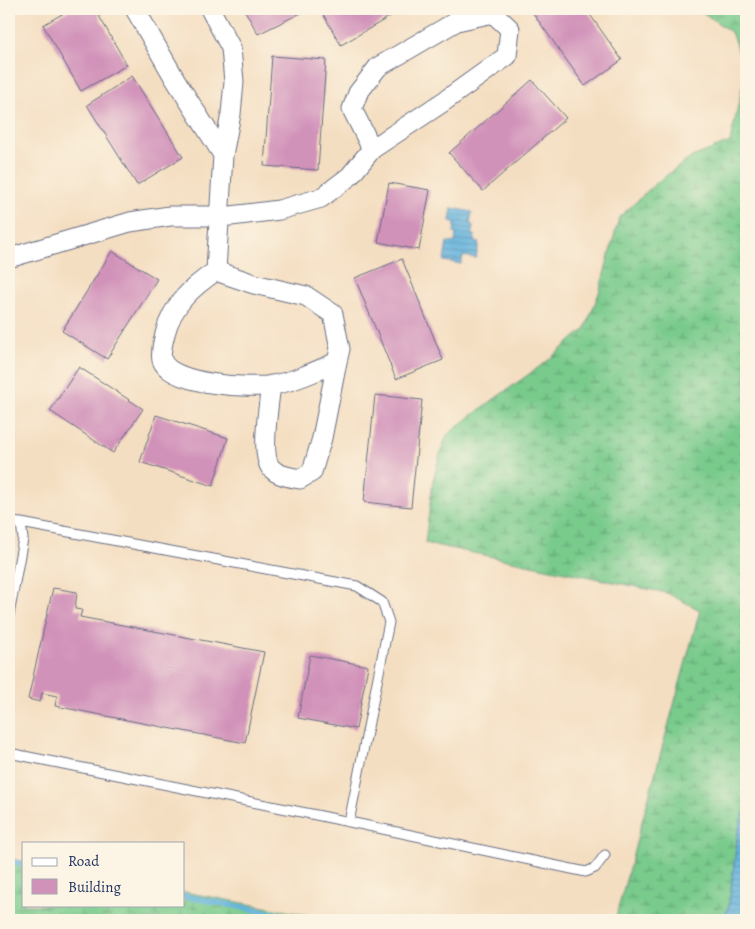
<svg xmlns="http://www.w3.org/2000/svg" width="755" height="929" font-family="Alegreya,serif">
<defs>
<pattern id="wetland-marsh" width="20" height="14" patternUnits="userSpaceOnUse" patternTransform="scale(1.25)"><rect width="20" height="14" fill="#79cb8c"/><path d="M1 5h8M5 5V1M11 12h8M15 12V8" fill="none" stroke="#62a576"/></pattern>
<pattern id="water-rules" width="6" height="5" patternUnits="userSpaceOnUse" patternTransform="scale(1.25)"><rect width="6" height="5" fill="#63b3dd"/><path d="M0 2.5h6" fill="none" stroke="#5192b6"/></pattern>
</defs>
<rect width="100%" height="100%" fill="#fcf5e5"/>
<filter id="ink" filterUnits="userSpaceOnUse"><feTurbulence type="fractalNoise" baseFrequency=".02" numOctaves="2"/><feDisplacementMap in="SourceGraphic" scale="10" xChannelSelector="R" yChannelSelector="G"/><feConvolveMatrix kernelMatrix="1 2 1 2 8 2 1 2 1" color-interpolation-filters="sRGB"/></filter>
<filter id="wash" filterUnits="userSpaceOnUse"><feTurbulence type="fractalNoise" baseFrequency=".0096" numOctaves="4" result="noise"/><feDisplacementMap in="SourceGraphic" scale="20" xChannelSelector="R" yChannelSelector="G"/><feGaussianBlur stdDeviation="1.12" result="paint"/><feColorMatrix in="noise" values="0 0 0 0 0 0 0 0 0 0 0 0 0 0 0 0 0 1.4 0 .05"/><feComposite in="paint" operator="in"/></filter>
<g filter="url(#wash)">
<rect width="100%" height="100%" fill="#f4dec1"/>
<path fill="url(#wetland-marsh)" stroke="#4a7d75" d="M698,9H746V806L738,831L729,905L724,920H615L700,610L667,593L425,543L433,480L441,451L447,435L479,410L546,362L585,329L599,293L619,218L656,183L692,157L730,142L746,70L731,32Z
M9,859L24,861V905H184V892L334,920H9Z"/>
<path fill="url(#water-rules)" stroke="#3f719e" d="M452,208L472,212L470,224L473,225L472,234L475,235L474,242L479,243L476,258L463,256L461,264L444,261L447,242L455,243L456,234L454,233L455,222L450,221Z
M746,806V920H724L729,905L738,831Z"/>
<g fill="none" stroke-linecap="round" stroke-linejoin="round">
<path stroke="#63b3dd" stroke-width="5.5" d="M9,861L24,864
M184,896L308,920"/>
</g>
<g id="blocks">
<path fill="#d192ba" d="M71,9H95L127,65L81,91L43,25Z
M244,9H301L303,12L258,34Z
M320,9H403L341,45Z
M530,9H586L622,60L585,86Z
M272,56L326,60L318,170L264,166Z
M132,76L183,157L137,185L87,105Z
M532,80L566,118L483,191L449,153Z
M389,183L430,190L419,250L378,242Z
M112,251L157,279L107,359L62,331Z
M402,259L443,360L396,379L355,278Z
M79,367L143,409L113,453L50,411Z
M375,395L422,400L411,507L364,502Z
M156,415L228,438L213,486L140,462Z
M53,588L77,592L75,609L82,610L80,617L264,652L245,743L55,706L57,696L42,693L40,702L28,699Z
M310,655L368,666L356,729L298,718Z"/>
</g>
</g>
<g filter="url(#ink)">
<use href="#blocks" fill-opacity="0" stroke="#676c81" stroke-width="1"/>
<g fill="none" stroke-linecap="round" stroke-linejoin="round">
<defs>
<path id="lane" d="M9,522L21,523L23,539L9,615
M21,523L357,586L382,602L389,622L349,822
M9,753L321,816L586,872L595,868L605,855"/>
<path id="street" d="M135,9L175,79L223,155
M210,9L231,48L234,82L231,114L223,155L216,271L254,284L306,296L333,314L340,349L337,362L322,438L312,472L300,479C290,477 278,476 271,468C260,455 269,403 271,385
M9,258L130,222L170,216H231L279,210L321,198L350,176L372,149L443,102L507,56L510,29L493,13L457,21L378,67L358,93L352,109L372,149
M216,271C192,287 172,305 165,334C163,342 160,352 162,360C170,385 251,389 273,385C295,381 316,371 337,362"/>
</defs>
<use href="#lane" stroke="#676c81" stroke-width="11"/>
<use href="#street" stroke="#676c81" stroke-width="21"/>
<use href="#lane" stroke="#fff" stroke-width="9"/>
<use href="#street" stroke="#fff" stroke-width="19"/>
</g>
</g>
<rect width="755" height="929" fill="none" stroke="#fcf5e5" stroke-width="30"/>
<rect x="22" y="842" width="162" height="65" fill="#fcf5e5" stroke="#a2a6af"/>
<rect x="32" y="858" width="25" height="8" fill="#ffffff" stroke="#a2a6af"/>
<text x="68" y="866" font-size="15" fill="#1b2f5e">Road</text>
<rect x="32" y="879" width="25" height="15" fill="#d192ba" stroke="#a2a6af"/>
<text x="68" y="892" font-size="15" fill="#1b2f5e">Building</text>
</svg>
